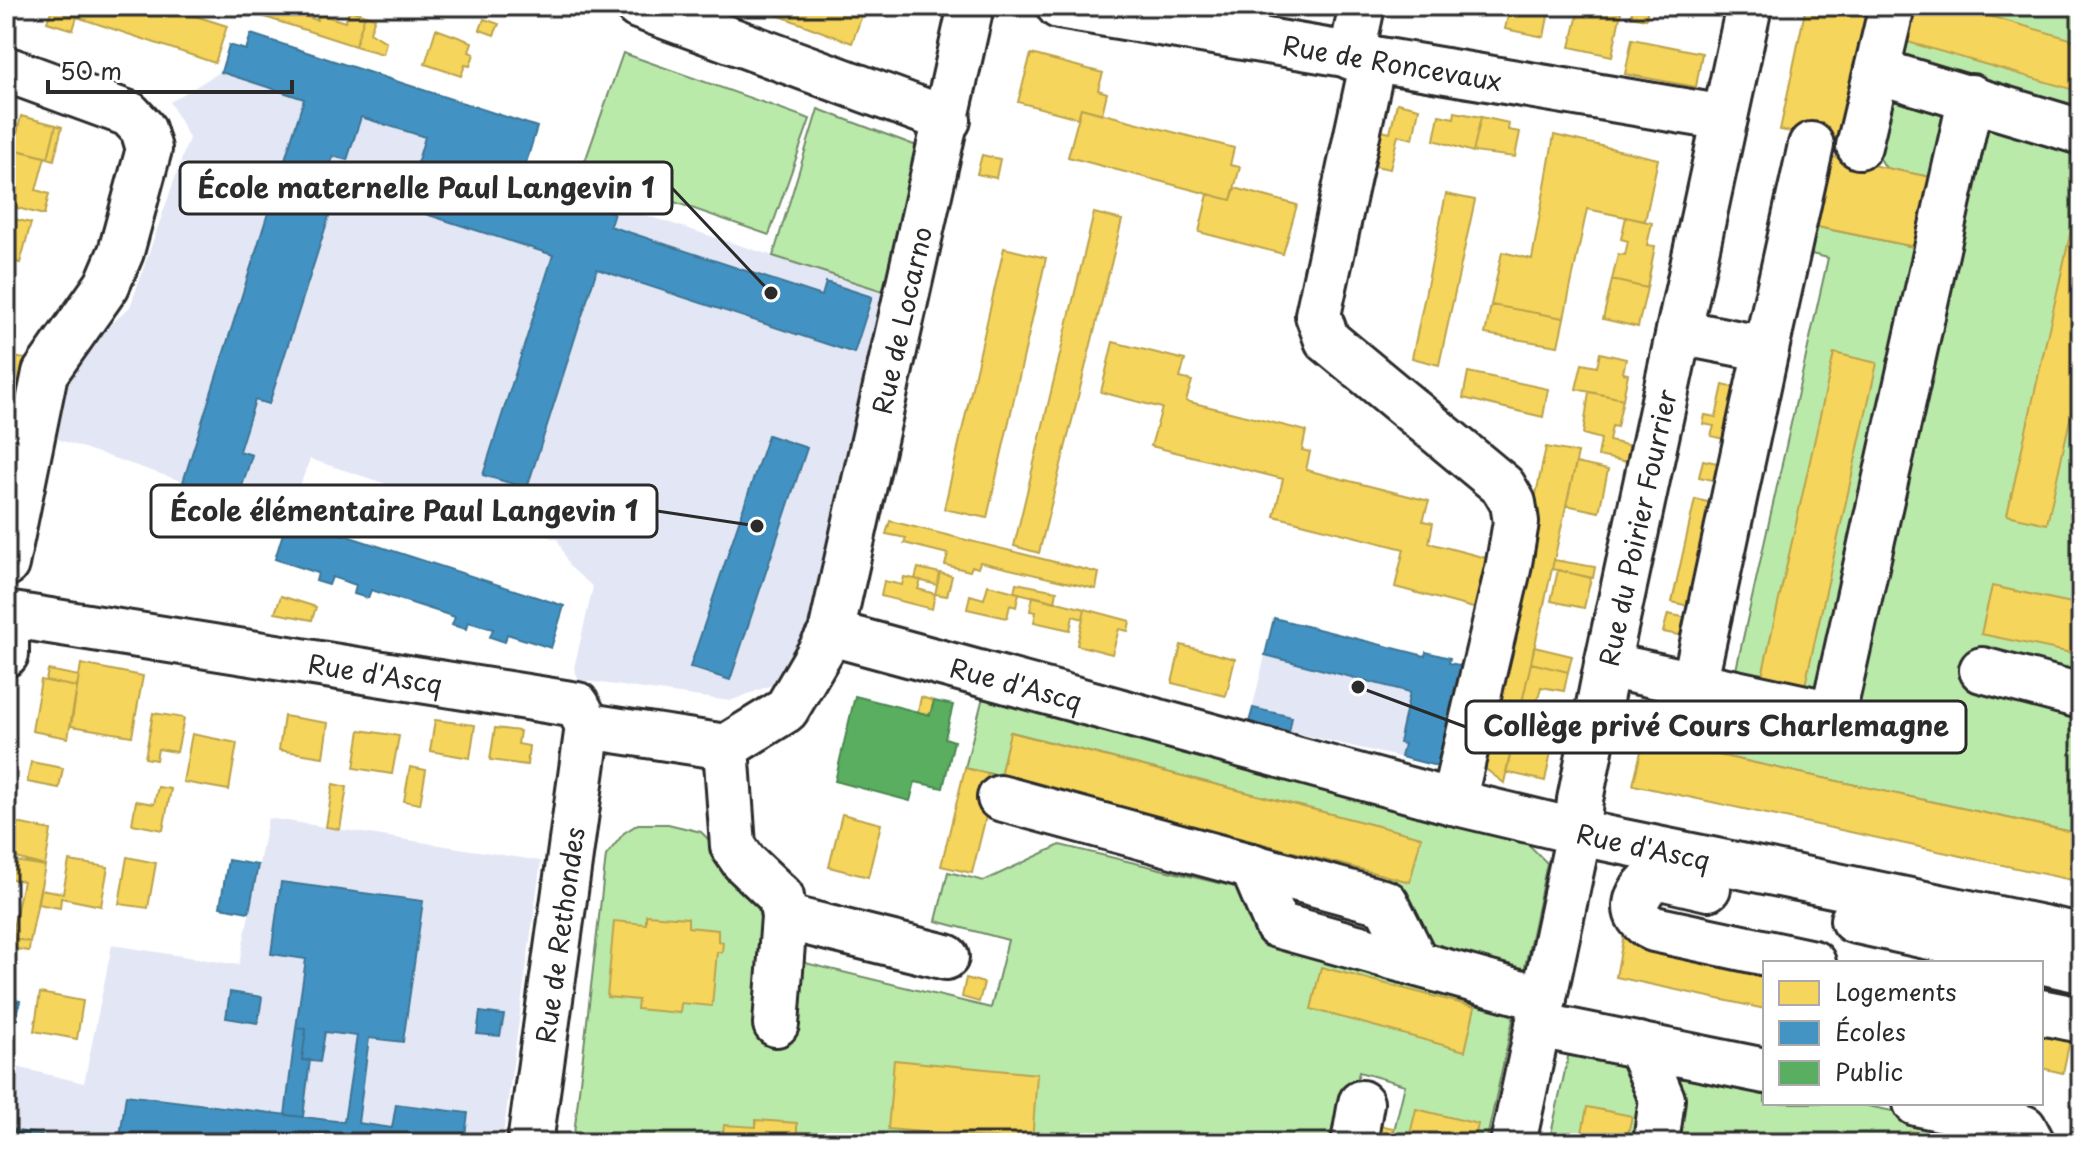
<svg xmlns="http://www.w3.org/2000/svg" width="2087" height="1149" font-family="'Playpen Sans',sans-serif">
<rect width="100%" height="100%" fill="#fff"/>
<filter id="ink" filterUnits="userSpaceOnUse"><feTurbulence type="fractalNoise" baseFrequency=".0125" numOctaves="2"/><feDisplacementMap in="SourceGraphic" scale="16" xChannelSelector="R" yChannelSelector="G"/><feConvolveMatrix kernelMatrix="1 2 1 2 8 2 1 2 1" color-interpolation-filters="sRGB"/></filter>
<g filter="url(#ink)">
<path fill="#e3e7f5" d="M251,34L537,127L517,196L566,213L571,199L614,213L617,206L889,293L810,641L777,683L730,701L579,680L574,668L593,587L569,566L558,540L310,459L288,517L54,438L66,366L130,307L189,138L170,102L220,72L229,45L245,50Z
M1274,618L1425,656L1426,652L1450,658V663L1464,666L1441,767L1249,722Z
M268,818L541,861L502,1143H6L8,1065L84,1083L112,945L239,965Z"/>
<path fill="#baeaa9" stroke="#728a6a" stroke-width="2" d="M1911,6H2052L2081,14V834L1644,739L1656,686L1729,701L1828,258L1803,252L1808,225L1915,247L1930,177L1886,168L1875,151Z
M623,53L810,119L769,235L582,170Z
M818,109L922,148L889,293L773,256Z
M983,697L1526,842L1547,863L1522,981L1427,954L1387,876L1420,837L1011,732L1000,776L965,768Z
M638,824H668L701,832L772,902L801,962L991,1008L1008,940L936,921L948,872L984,881L1060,845L1235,887L1270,939L1515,1010L1486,1143H1391L1405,1085L1359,1072L1343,1143H573L606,856L624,833Z
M1570,1048L1765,1085V1103H1853L2016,1136L2014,1143H1964L1910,1132L1908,1143H1549Z"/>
<path fill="#f6d55c" stroke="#b9a24d" stroke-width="2" d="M53,6H164L227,26L215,63L77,17L73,30L47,22Z
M245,6H301L305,8L304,16L317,20L319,14L345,22L350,10L365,15L355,46L243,10Z
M753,6H863L865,7L852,43Z
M1510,6H1550L1544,37L1505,29Z
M1580,6L1621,12L1612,56L1570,47Z
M1633,6H1648L1646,19L1631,16Z
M1806,6H1874L1846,142L1780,130Z
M1911,6H1954L2081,42V92L1901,40Z
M365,15L375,18L370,32L386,42L383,54L355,46Z
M484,19L499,24L494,35L480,30Z
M436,29L472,42L469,52L474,54L470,66L465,65L461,76L425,64Z
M1632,39L1702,53L1696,87L1625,74Z
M1031,54L1103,73L1098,90L1107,93L1102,114L1081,108L1078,118L1018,102Z
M1397,103L1419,108L1413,139L1398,135L1390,169L1370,165L1378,130L1390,133Z
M1081,108L1234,148L1230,165L1240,167L1231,200L1068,157Z
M1455,112L1481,117L1473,152L1434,140L1439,115L1454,118Z
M21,116L56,125L48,158L13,149Z
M1481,117L1509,123L1508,130L1520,132L1515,157L1473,152Z
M56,125L62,127L54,160L48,158Z
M1554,135L1658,159L1645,221L1587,209L1564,318L1491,305L1502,252L1532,259Z
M6,147L45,157L36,190L49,194L44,215L6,205Z
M982,155L1000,159L996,178L977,174Z
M1823,155L1930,177L1915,247L1808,225Z
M2081,186V369L2047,524L2007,515Z
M1235,188L1297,205L1283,254L1199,232L1208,194L1231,200Z
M1446,194L1475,200L1439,365L1412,358Z
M1094,213L1122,220L1039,553L1014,546Z
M6,217L31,223L20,263L6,260Z
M1626,217L1652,223L1647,245L1655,246L1647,288L1612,280L1618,254L1625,255L1628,241L1621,239Z
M1004,248L1046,258L987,518L944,509Z
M1612,280L1647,288L1638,327L1603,319Z
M1491,305L1564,318L1558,346L1485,334Z
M1113,342L1185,360L1180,378L1192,381L1186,401L1306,431L1302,450L1310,452L1306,470L1429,501L1423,521L1433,523L1429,543L1490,559L1477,609L1395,587L1404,549L1274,516L1283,479L1151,446L1162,408L1101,392Z
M1600,353L1626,359L1623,373L1628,374L1623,399L1576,389L1582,364L1597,367Z
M1834,353L1877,363L1803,694L1760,685Z
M6,356L26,359L6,470Z
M1468,372L1548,389L1543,417L1463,398Z
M1723,385L1752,392L1731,484L1699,477L1703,460L1722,464L1728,440L1711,436L1714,426L1703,424L1705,415L1716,417Z
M1589,392L1623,399L1617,427L1612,426L1609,441L1636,447L1632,463L1598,456L1601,439L1583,434Z
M1546,447L1578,453L1504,783L1479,764Z
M1576,463L1608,470L1599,512L1566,505Z
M1695,499L1725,506L1701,609L1672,602Z
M890,521L1099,573L1096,589L980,562L978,568L972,566L970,571L945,565L948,554L904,543L906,538L886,534Z
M1554,560L1595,567L1593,578L1552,569Z
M918,568L940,573L937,585L915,579Z
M1558,570L1591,578L1584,608L1551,601Z
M940,573L952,576L947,596L935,594Z
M904,577L921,580L918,589L935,594L932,609L881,596L884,581L902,585Z
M1016,583L1057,591L1055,602L1014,592Z
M988,585L1019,593L1016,607L1010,605L1007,618L967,609L970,595L984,599Z
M1992,586L2081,605V655L1981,634Z
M281,596L316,607L312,620L275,613Z
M1033,596L1085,609L1083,619L1073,616L1070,630L1034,622L1036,612L1030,611Z
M1085,609L1130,621L1128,631L1119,629L1112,654L1077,645Z
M1668,614L1688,618L1684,636L1663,632Z
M1181,645L1235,659L1226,696L1172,683Z
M1534,647L1572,656L1568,672L1531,663Z
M1531,663L1568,672L1564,691L1541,687L1537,703L1560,708L1545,781L1506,772Z
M81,664L143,676L132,736L71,726Z
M48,670L79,676L77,687L46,681Z
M41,680L77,687L68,738L32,731Z
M921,697L934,701L930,715L918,712Z
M153,713L184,718L177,752L158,749L156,760L145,758Z
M284,716L328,723L323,757L279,750Z
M435,720L475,725L470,758L430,751Z
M495,728L520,731L518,744L529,746L527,765L490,760Z
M360,730L399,736L392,774L354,768Z
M1010,732L1421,837L1410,882L1000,776Z
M192,734L237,743L229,790L183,782Z
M1644,739L2081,834V882L1633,785Z
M31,762L63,768L59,788L27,782Z
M410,767L426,770L420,804L404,801Z
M965,768L996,776L972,873L941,866Z
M333,784L347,787L340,829L326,827Z
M158,787L171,789L163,830L132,824L136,801L154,804Z
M842,814L881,824L868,877L829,867Z
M7,821L51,830L45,866L6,855Z
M127,857L156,863L148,908L119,904Z
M9,860L45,866L30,942L11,938L23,881L6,878Z
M69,861L108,867L101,906L61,898L60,908L37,904L40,889L63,893Z
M646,915L688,918V927L718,930V941L723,942L722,952H717L712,1006L681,1003L680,1013L637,1009L638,1000L607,997L614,921L646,924Z
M1624,934L1765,964V1009L1616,977Z
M6,937L30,942L29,951L10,948L6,970Z
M1321,967L1475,1007L1465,1051L1311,1009Z
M966,978L984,983L979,1002L962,997Z
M40,993L83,1001L77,1039L34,1031Z
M2041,1023L2072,1030L2063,1073L2041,1068Z
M894,1060L1037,1074L1032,1142L888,1129Z
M1587,1107L1632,1116L1626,1143H1580Z
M1416,1109L1478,1124L1474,1143H1408Z
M756,1120L797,1123V1132L829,1134L828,1143H722L724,1125L756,1127Z
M1371,1124L1394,1128L1391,1143H1367Z
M1910,1131L1964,1143H1908Z"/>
<path fill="#4393c3" stroke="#3c7495" stroke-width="2" d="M251,34L537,127L516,196L567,213L571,199L614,213L610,226L822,296L826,282L872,297L854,353L597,269L527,488L483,475L553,255L404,207L425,137L361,117L347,160L333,156L317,206L331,210L269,404L255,400L239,451L252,455L238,499L183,482L304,99L221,72L229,45L246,50Z
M768,435L807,448L730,680L690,667Z
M288,517L564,606L551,648L507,634L505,642L490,637L493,629L468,622L466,629L452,625L455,617L371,590L368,598L354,594L356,585L332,577L329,585L316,581L318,573L275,559Z
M1274,618L1425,656L1426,652L1450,658L1449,663L1464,666L1441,767L1401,757L1404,744L1399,743L1410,692L1265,655Z
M1253,708L1292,717L1289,733L1249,722Z
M228,860L258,865L249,912L220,907Z
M281,882L423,901L403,1042L369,1038L358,1123L392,1128L396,1104L468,1113L464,1143H119L126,1095L344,1122L357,1036L325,1032L320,1062L302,1060L306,1029L296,1028L306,959L271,954Z
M230,992L262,997L258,1023L226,1018Z
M6,998L20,1001L6,1076Z
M480,1012L504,1015L500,1036L477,1034Z
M296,1028L306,1029L302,1060H310L303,1117L285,1115Z
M6,1129L42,1135L40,1143H6Z"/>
<path fill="#5aae61" stroke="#4c8751" stroke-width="2" d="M855,696L930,715L934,701L953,705L945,738L954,741L943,788L915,782L910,801L835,781Z"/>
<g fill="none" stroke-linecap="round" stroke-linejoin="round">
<defs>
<g id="minor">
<path d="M638,6L948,120"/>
<path id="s1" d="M1059,6L1725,118"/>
<path d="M1351,57L1362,6"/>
<path d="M1373,61L1318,315L1327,340L1503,486L1513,503L1516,522L1508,569L1453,802"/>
<path d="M6,69L129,114L143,129L149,149L121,252L107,285L45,373L6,564"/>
<path d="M1877,71L2081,132"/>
<path d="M1859,146L1892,6"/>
<path d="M1679,332L1766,349L1694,685"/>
<path d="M1766,349L1811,145"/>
<path id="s2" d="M6,614L577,705L588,726"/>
<path d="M6,622V654"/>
<path id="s3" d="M831,633L1453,802L1604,838L2081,936"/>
<path d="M1607,665L1833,714L1971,97"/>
<path d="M1982,670L2081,696"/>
<path id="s4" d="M588,726L726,747L786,710L831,633L971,6"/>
<path d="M726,747L733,846L744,862L781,897L784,917L776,1024"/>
<path d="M1000,798L1386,903L1416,963"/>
<path d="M1252,866L1277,925L1544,999"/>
<path d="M1708,888L1656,876C1635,892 1625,916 1654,929L1813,963"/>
<path d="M784,917L946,957"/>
<path d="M1853,920L2081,970"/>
<path d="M2041,1012L2081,1020"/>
<path d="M1538,1025L1765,1071"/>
<path d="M1639,1045L1662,1099L1656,1143"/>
<path d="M1916,1103L2010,1123L2024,1128L2032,1143"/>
<path id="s5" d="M530,1143L588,726"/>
<path d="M1354,1143L1361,1103"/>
<path id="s6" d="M1513,1143L1575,852L1580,800L1607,665L1749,6"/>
</g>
</defs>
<use href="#minor" stroke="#2b2b2b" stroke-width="50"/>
<use href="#minor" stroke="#fff" stroke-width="44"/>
</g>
</g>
<g text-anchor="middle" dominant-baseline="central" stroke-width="8" stroke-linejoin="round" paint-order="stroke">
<g font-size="26" fill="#2b2b2b" stroke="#fff">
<text stroke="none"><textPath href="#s1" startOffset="338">Rue de Roncevaux</textPath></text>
<text stroke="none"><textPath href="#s4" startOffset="620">Rue de Locarno</textPath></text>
<text stroke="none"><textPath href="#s6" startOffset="628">Rue du Poirier Fourrier</textPath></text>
<text stroke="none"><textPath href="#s2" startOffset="374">Rue d'Ascq</textPath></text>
<text stroke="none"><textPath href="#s3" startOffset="192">Rue d'Ascq</textPath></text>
<text stroke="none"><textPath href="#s3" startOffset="840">Rue d'Ascq</textPath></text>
<text stroke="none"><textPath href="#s5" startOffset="210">Rue de Rethondes</textPath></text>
</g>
</g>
<path fill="none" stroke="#2b2b2b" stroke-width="3" d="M771 293L672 188M757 526L657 511M1358 687L1466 727"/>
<g fill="#2b2b2b" stroke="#fff" stroke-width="3">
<circle cx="771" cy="293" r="8"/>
<circle cx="757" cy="526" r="8"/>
<circle cx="1358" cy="687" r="8"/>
</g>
<g fill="#fff" stroke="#2b2b2b" stroke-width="3">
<rect x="180" y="162" width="492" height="52" rx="8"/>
<rect x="151" y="485" width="506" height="52" rx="8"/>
<rect x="1466" y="701" width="500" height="52" rx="8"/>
</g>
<g font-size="28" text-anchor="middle" font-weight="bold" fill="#2b2b2b">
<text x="426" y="198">École maternelle Paul Langevin 1</text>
<text x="404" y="521">École élémentaire Paul Langevin 1</text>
<text x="1716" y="736">Collège privé Cours Charlemagne</text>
</g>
<rect width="2087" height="1149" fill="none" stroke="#fff" stroke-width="32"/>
<rect x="16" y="16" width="2055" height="1117" fill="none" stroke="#2b2b2b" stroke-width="3" filter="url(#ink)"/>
<rect x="1763" y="961" width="280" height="144" fill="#ffffff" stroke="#aaaaaa" stroke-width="2"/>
<rect x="1779" y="981" width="40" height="24" fill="#f6d55c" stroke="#aaaaaa" stroke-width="2"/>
<text x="1835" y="1001" font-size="24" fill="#2b2b2b">Logements</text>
<rect x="1779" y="1021" width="40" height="24" fill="#4393c3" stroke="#aaaaaa" stroke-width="2"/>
<text x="1835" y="1041" font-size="24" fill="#2b2b2b">Écoles</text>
<rect x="1779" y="1061" width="40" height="24" fill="#5aae61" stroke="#aaaaaa" stroke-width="2"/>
<text x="1835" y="1081" font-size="24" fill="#2b2b2b">Public</text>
<path d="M48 80v12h244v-12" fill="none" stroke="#2b2b2b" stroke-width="4"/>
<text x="60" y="80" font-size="24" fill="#2b2b2b" stroke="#ffffff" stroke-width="6" paint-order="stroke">50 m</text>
</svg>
